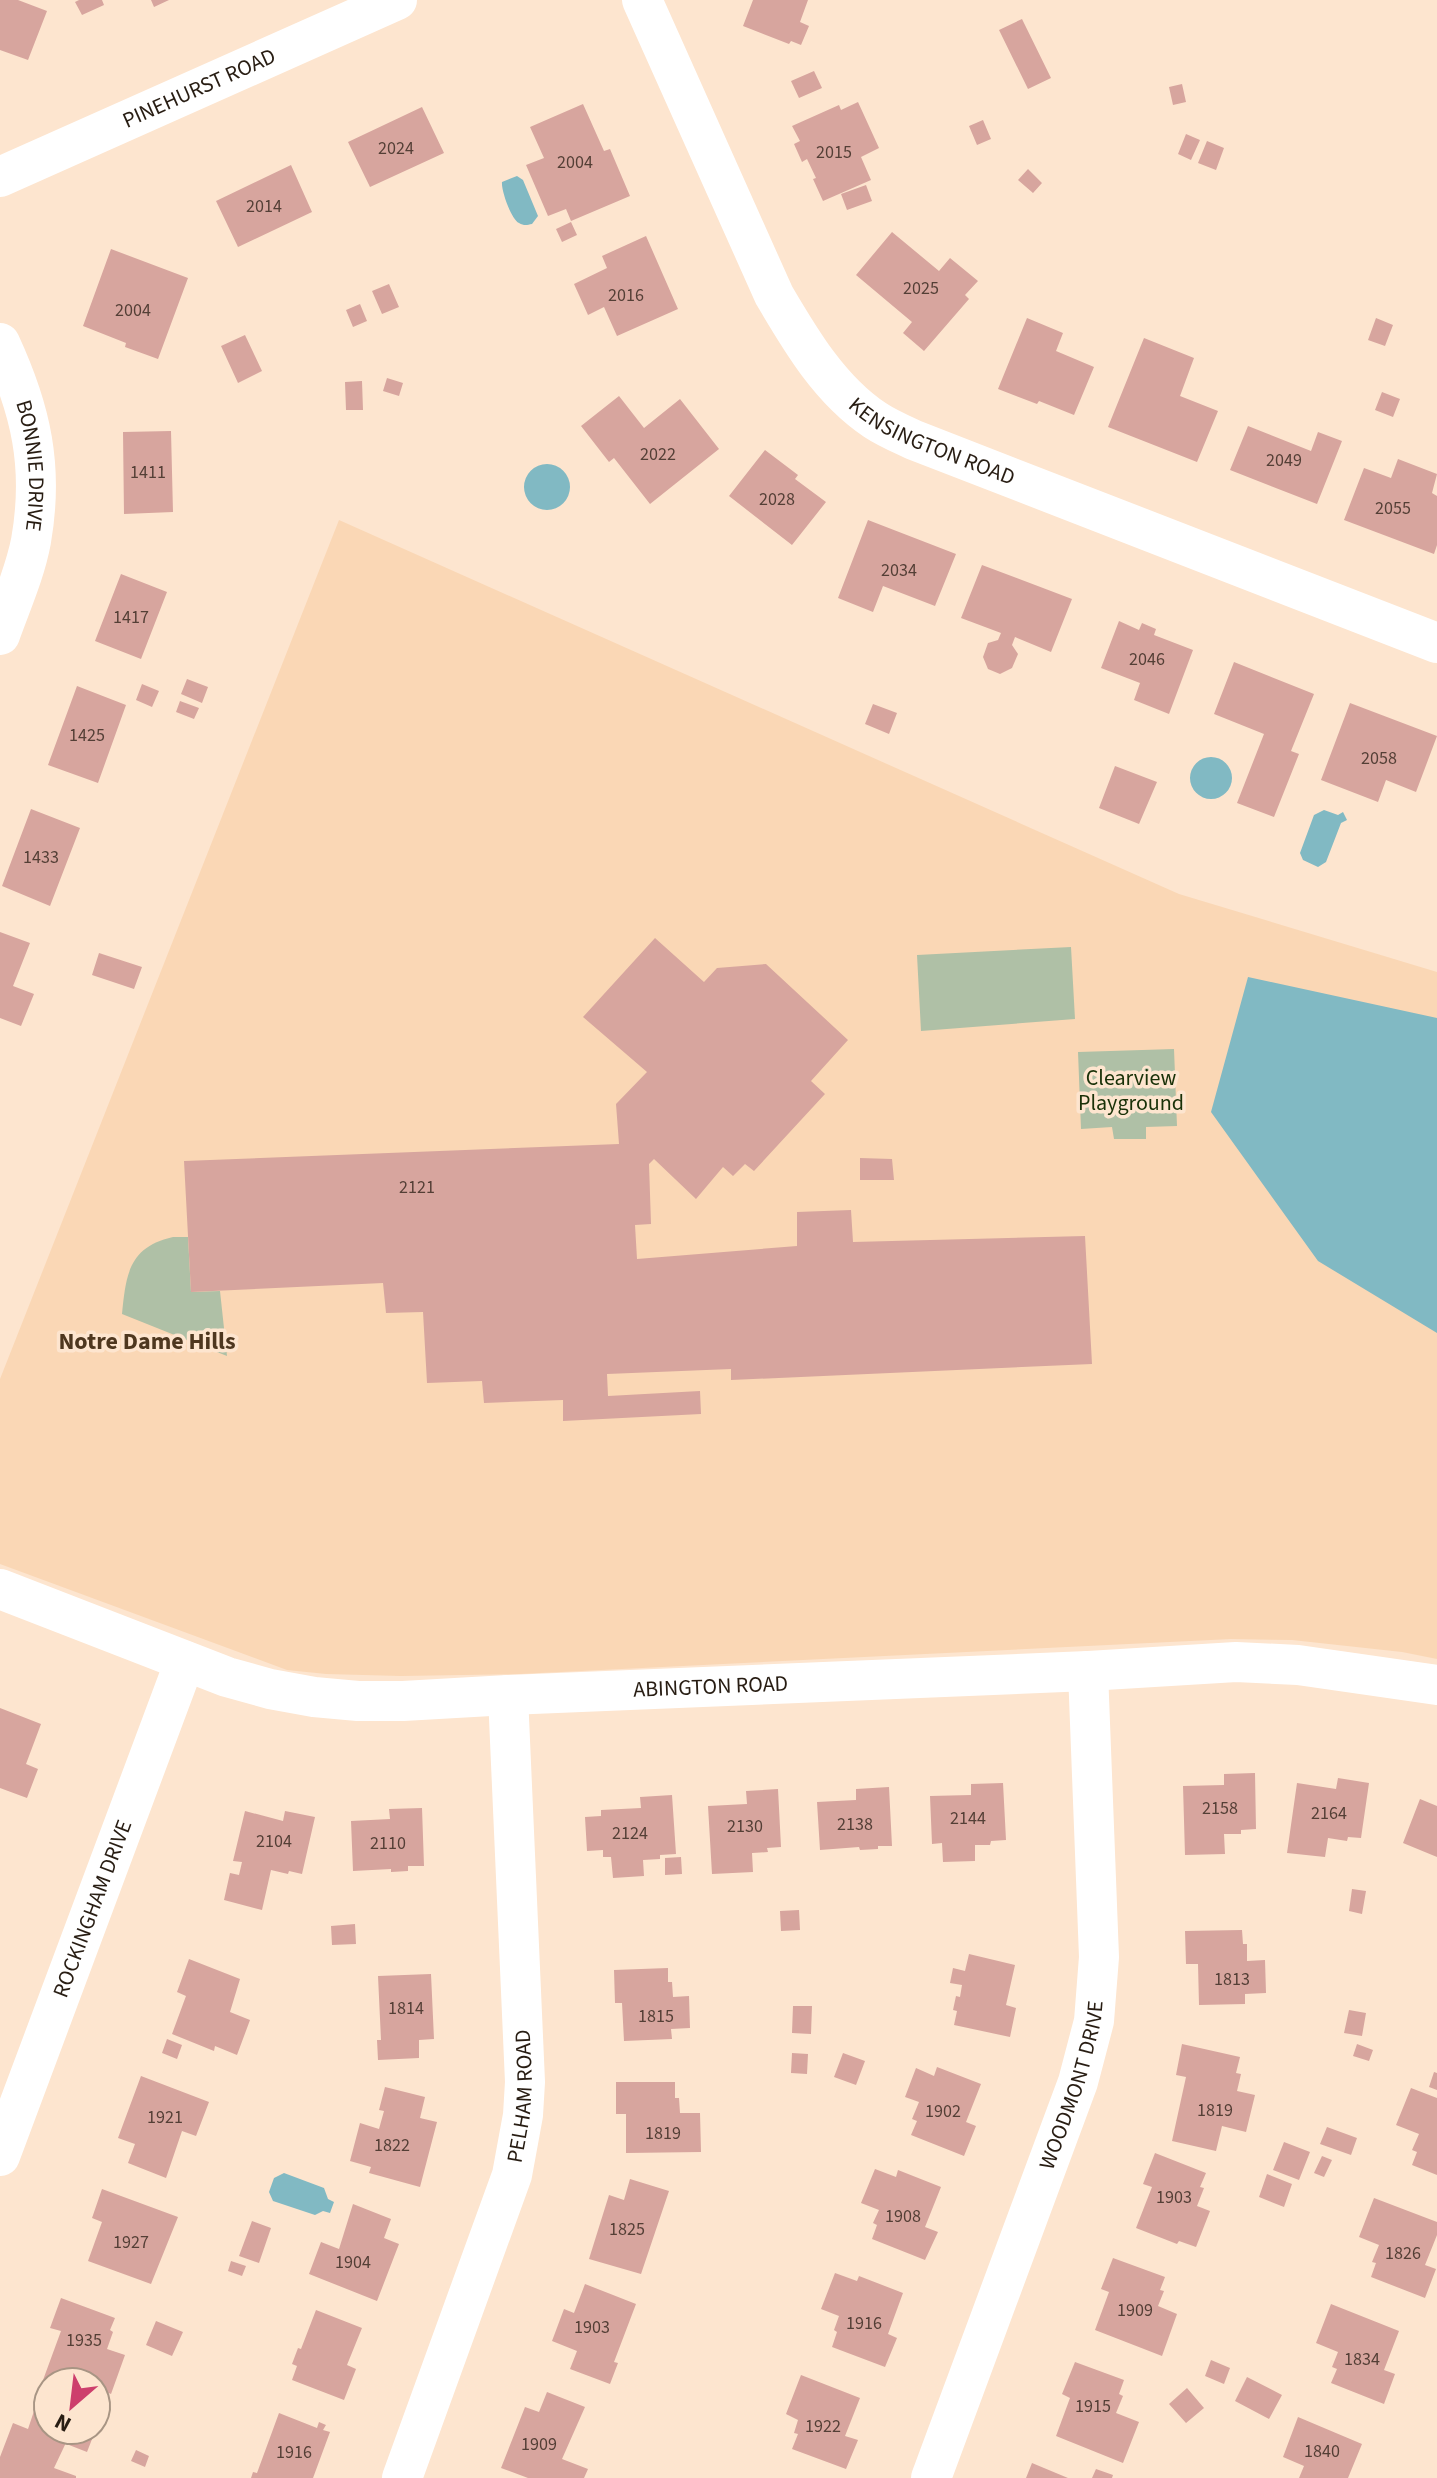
<svg xmlns="http://www.w3.org/2000/svg" width="1437" height="2478" font-family="'Source Sans 3',sans-serif">
<rect width="100%" height="100%" fill="#fde5cf"/>
<path fill="#fad7b5" d="M339,520L1179,894L1437,972V1659L1402,1652L1292,1640L1231,1639L520,1674L401,1676L326,1674L287,1670L0,1564V1379Z"/>
<path fill="#afc0a6" d="M1071,947L1075,1019L921,1031L917,955Z
M1174,1049L1177,1126L1146,1127V1139H1114L1112,1127L1081,1129L1078,1052Z
M173,1237H188L191,1292L220,1291L227,1356L122,1314C126,1274 129,1247 173,1237Z"/>
<path fill="#81b9c3" d="M517,176L523,180L538,216L532,224C527,225 524,226 519,223C511,219 501,190 502,182Z
M524 487a23 23 0 1 1 46 0a23 23 0 1 1-46 0Z
M1190 778a21 21 0 1 1 42 0a21 21 0 1 1-42 0Z
M1324,810L1338,815L1343,812L1347,820L1341,823L1326,862L1318,867L1303,860L1300,853L1314,815Z
M1248,977L1437,1018V1333L1318,1261L1211,1112Z
M284,2173L324,2188L328,2199L334,2202L330,2213L323,2211L315,2215L273,2201L269,2192L274,2178Z"/>
<path fill="#d7a59e" d="M0,0H18L47,11L28,60L0,50Z
M79,0H102L104,5L82,15L75,2Z
M151,0H169L154,7Z
M753,0H808L800,22L809,26L801,45L791,41L789,44L743,26Z
M1022,19L1051,78L1028,89L999,30Z
M814,71L822,88L799,98L791,81Z
M1182,84L1186,102L1173,105L1169,87Z
M858,102L879,148L861,157L871,180L823,201L813,179L816,178L807,159L802,162L794,144L800,141L792,126L839,105L841,110Z
M583,104L604,151L610,149L630,196L571,221L566,209L548,216L526,165L544,158L530,127Z
M422,107L444,153L370,187L348,142Z
M983,120L991,139L977,145L969,126Z
M1186,134L1200,140L1191,160L1178,154Z
M1207,141L1224,148L1216,170L1198,163Z
M291,165L312,212L238,247L216,201Z
M1028,169L1042,183L1033,193L1018,180Z
M866,185L872,201L847,210L841,194Z
M571,222L577,235L562,242L556,229Z
M892,232L939,271L950,258L978,281L965,295L969,299L924,351L903,333L912,322L856,275Z
M646,236L678,309L617,336L604,307L588,315L574,284L607,268L602,256Z
M111,249L188,278L158,359L125,347L126,343L83,326Z
M389,284L399,307L382,314L372,291Z
M360,304L367,321L353,327L346,310Z
M1027,318L1063,333L1056,351L1094,367L1074,415L1039,401L1037,404L998,389Z
M1376,318L1393,325L1385,346L1368,340Z
M245,335L262,371L238,383L221,346Z
M1144,338L1194,358L1180,396L1218,411L1197,462L1108,427Z
M387,378L403,383L399,396L383,391Z
M362,381L363,410H346L345,382Z
M1382,392L1400,399L1393,417L1375,410Z
M619,396L644,428L680,399L719,449L650,504L614,458L609,462L581,426Z
M1248,426L1311,451L1318,432L1342,441L1317,504L1230,470Z
M171,431L173,512L124,514L123,432Z
M765,450L798,475L795,479L826,502L792,545L729,496Z
M1398,459L1437,474L1432,493L1437,496V545L1434,554L1344,520L1364,468L1391,478Z
M868,520L956,554L935,606L883,586L873,612L838,598Z
M982,565L1072,599L1051,652L1015,637L1012,645L1018,654L1012,668L1000,674L988,669L983,657L988,643L998,640L1001,633L961,618Z
M121,574L167,592L141,659L95,641Z
M1119,621L1139,630L1142,623L1156,629L1154,635L1193,650L1169,714L1134,700L1140,683L1101,668Z
M1234,662L1314,694L1291,751L1299,754L1274,817L1237,803L1264,734L1214,714Z
M187,679L208,687L202,703L181,694Z
M142,684L159,691L152,707L136,700Z
M77,686L126,705L98,783L48,765Z
M180,701L199,708L194,719L176,712Z
M1350,703L1437,736L1416,792L1386,780L1378,802L1321,780Z
M873,704L897,713L889,734L865,724Z
M1115,766L1157,782L1139,824L1099,808Z
M31,809L80,828L50,906L2,886Z
M0,932L30,943L13,986L34,994L21,1026L0,1018Z
M655,938L704,982L717,968L766,964L848,1040L811,1081L825,1094L754,1171L745,1164L733,1176L723,1167L696,1199L654,1159L649,1164L651,1224L635,1225L637,1259L797,1246V1212L851,1210L853,1242L1085,1236L1092,1364L731,1380V1369L607,1374L608,1396L700,1391L701,1414L563,1421V1400L484,1403L482,1381L427,1383L423,1312L386,1313L383,1283L191,1292L184,1161L619,1144L616,1104L647,1072L583,1017Z
M99,953L142,967L134,989L92,975Z
M860,1158L892,1159L894,1180H860Z
M0,1708L41,1724L26,1764L38,1769L27,1798L0,1788Z
M1255,1773L1256,1829L1241,1830V1834H1224L1225,1854L1185,1855L1183,1786L1224,1785V1774Z
M1338,1778L1369,1783L1361,1838L1348,1837L1347,1841L1328,1838L1325,1857L1287,1853L1297,1783L1336,1789Z
M1003,1783L1006,1840L991,1841L990,1845H975V1861L943,1862L942,1843L932,1844L930,1796L971,1795V1784Z
M889,1787L892,1846H878V1849L860,1850L859,1847L820,1850L817,1802L856,1800V1789Z
M778,1789L781,1847L767,1848L768,1852L752,1853L753,1872L712,1874L708,1806L747,1804L746,1791Z
M672,1795L676,1854L660,1855V1859L643,1860L644,1876L613,1878L611,1857H603V1850L587,1851L585,1817L601,1816V1810L641,1808L640,1797Z
M1420,1799L1437,1806V1857L1403,1843Z
M422,1808L424,1866H408V1871L391,1872V1869L353,1871L351,1821L390,1819L389,1809Z
M245,1811L283,1821L285,1811L315,1817L302,1874L289,1871L288,1874L271,1870L262,1910L224,1900L230,1873L239,1875L242,1862L233,1861Z
M681,1857L682,1874L665,1875V1858Z
M1352,1889L1366,1891L1362,1914L1349,1911Z
M799,1910L800,1930L781,1931L780,1911Z
M355,1924L356,1944L332,1945L331,1926Z
M1242,1930L1243,1944H1247V1961L1265,1960L1266,1993L1245,1994V2004L1199,2005L1198,1964H1186L1185,1931Z
M969,1954L1015,1965L1006,2005L1016,2008L1010,2037L954,2025L957,2011L953,2010L956,1996L960,1997L962,1985L950,1983L953,1968L965,1971Z
M189,1959L240,1979L230,2012L250,2020L237,2055L215,2046L214,2051L172,2034L186,1996L177,1992Z
M668,1968V1982H672L673,1997L689,1996L690,2028L671,2029L672,2039L624,2041L622,2003H615L614,1970Z
M431,1974L434,2039L419,2040V2058L378,2060L377,2040H381L378,1976Z
M793,2006H812L811,2034L792,2033Z
M1349,2010L1366,2013L1362,2036L1344,2033Z
M167,2039L182,2045L177,2059L162,2053Z
M1182,2044L1240,2057L1236,2073L1241,2074L1237,2091L1255,2095L1246,2132L1222,2126L1216,2151L1172,2141L1186,2077L1176,2075Z
M1357,2044L1373,2050L1369,2061L1353,2056Z
M792,2053L808,2054L807,2074L791,2073Z
M843,2053L865,2061L856,2085L834,2077Z
M937,2067L981,2084L966,2122L976,2126L964,2156L911,2135L917,2121L912,2119L919,2102L905,2097L916,2068L934,2076Z
M1434,2072L1437,2073V2090L1429,2087Z
M141,2076L209,2102L196,2136L182,2131L166,2178L128,2163L135,2144L118,2138Z
M616,2082H675V2098H679L680,2113H700L701,2152L626,2153V2114H616Z
M385,2087L425,2097L420,2118L437,2122L420,2187L369,2173L371,2167L350,2161L360,2123L379,2129L384,2111L379,2110Z
M1411,2088L1437,2098V2175L1412,2165L1417,2152L1412,2150L1419,2134L1396,2125Z
M1327,2127L1357,2138L1351,2155L1320,2144Z
M1284,2142L1310,2152L1299,2180L1273,2170Z
M1155,2153L1206,2173L1200,2187L1204,2188L1197,2206L1210,2211L1196,2247L1179,2241L1177,2244L1136,2228L1152,2187L1143,2184Z
M1322,2156L1332,2160L1324,2177L1314,2173Z
M875,2169L896,2177L898,2170L941,2187L925,2227L938,2232L925,2260L872,2239L877,2225L873,2223L879,2210L861,2203Z
M1267,2174L1292,2184L1284,2207L1259,2197Z
M630,2179L669,2191L641,2274L589,2259L609,2195L624,2200Z
M102,2189L178,2217L151,2284L88,2261L102,2222L92,2218Z
M1374,2198L1437,2222V2235L1425,2265L1436,2269L1425,2298L1371,2277L1376,2263L1372,2262L1379,2245L1359,2237Z
M353,2204L391,2219L384,2238L399,2244L377,2301L309,2274L321,2242L339,2249Z
M252,2221L271,2228L259,2263L239,2256Z
M1113,2258L1165,2277L1160,2290L1164,2291L1158,2306L1177,2314L1162,2356L1095,2330L1109,2292L1101,2289Z
M231,2261L246,2266L242,2276L228,2271Z
M835,2273L857,2281L859,2276L903,2293L888,2334L897,2338L885,2367L832,2347L837,2332L834,2330L839,2316L821,2309Z
M585,2284L636,2304L614,2362L618,2363L610,2384L570,2369L577,2351L552,2341L564,2309L574,2313Z
M61,2298L115,2318L110,2330L113,2332L107,2349L125,2355L111,2394L96,2388V2382H48V2394L39,2391L61,2331L50,2328Z
M1331,2304L1399,2331L1384,2370L1395,2374L1384,2404L1331,2383L1337,2369L1332,2367L1338,2352L1316,2343Z
M316,2310L362,2328L347,2365L356,2369L344,2400L292,2380L297,2366L292,2364L298,2348L301,2349Z
M156,2321L183,2332L172,2356L146,2345Z
M1211,2360L1230,2368L1224,2384L1205,2376Z
M1075,2362L1124,2380L1119,2394L1123,2396L1116,2413L1139,2422L1123,2463L1056,2436L1070,2398L1062,2394Z
M801,2375L860,2398L845,2436L858,2440L846,2469L792,2449L798,2434L794,2433L798,2420L786,2414Z
M1247,2377L1282,2395L1269,2419L1235,2401Z
M1187,2388L1204,2408L1186,2423L1169,2404Z
M547,2392L585,2407L562,2459L588,2469L584,2478H528L501,2468L525,2407L539,2412Z
M34,2411L48,2417V2430H72L54,2468L76,2476V2478H0V2457L13,2423L28,2429Z
M279,2413L317,2428L319,2422L326,2425L323,2430L330,2432L313,2478H251L253,2472L257,2473Z
M1298,2417L1362,2444L1348,2478H1299L1304,2466L1283,2457Z
M75,2430H84L94,2434L87,2452L69,2445Z
M136,2450L149,2456L145,2467L131,2461Z
M1032,2463L1068,2478H1026Z
M1096,2469L1113,2475L1112,2478H1092Z"/>
<g fill="none" stroke-linecap="round" stroke-linejoin="round">
<g stroke="#fff" stroke-width="40">
<path id="s1" d="M642,0L774,295C801,341 830,390 875,420C887,428 901,434 914,440L1437,643"/>
<path id="s2" d="M0,177L397,0"/>
<path id="s3" d="M0,343C31,410 44,467 31,541C25,573 11,604 0,635"/>
<path id="s4" d="M0,1589L227,1677L270,1689L314,1697L358,1701H403L508,1695L1088,1671L1236,1662L1298,1665L1437,1685"/>
<path id="s5" d="M0,2156L185,1661"/>
<path id="s6" d="M402,2478L512,2175L523,2115L525,2082L508,1695"/>
<path id="s7" d="M931,2478L1078,2082L1094,2021L1099,1957L1088,1671"/>
</g>
</g>
<g text-anchor="middle" dominant-baseline="central" stroke-width="7" stroke-linejoin="round" paint-order="stroke">
<g font-size="18" fill="#543f36">
<text x="396" y="148">2024</text>
<text x="834" y="152">2015</text>
<text x="575" y="162">2004</text>
<text x="264" y="206">2014</text>
<text x="921" y="288">2025</text>
<text x="626" y="295">2016</text>
<text x="133" y="310">2004</text>
<text x="658" y="454">2022</text>
<text x="1284" y="460">2049</text>
<text x="148" y="472">1411</text>
<text x="777" y="499">2028</text>
<text x="1393" y="508">2055</text>
<text x="899" y="570">2034</text>
<text x="131" y="617">1417</text>
<text x="1147" y="659">2046</text>
<text x="87" y="735">1425</text>
<text x="1379" y="758">2058</text>
<text x="41" y="857">1433</text>
<text x="417" y="1187">2121</text>
<text x="1220" y="1808">2158</text>
<text x="1329" y="1813">2164</text>
<text x="968" y="1818">2144</text>
<text x="855" y="1824">2138</text>
<text x="745" y="1826">2130</text>
<text x="630" y="1833">2124</text>
<text x="274" y="1841">2104</text>
<text x="388" y="1843">2110</text>
<text x="1232" y="1979">1813</text>
<text x="406" y="2008">1814</text>
<text x="656" y="2016">1815</text>
<text x="1215" y="2110">1819</text>
<text x="943" y="2111">1902</text>
<text x="165" y="2117">1921</text>
<text x="663" y="2133">1819</text>
<text x="392" y="2145">1822</text>
<text x="1174" y="2197">1903</text>
<text x="903" y="2216">1908</text>
<text x="627" y="2229">1825</text>
<text x="131" y="2242">1927</text>
<text x="1403" y="2253">1826</text>
<text x="353" y="2262">1904</text>
<text x="1135" y="2310">1909</text>
<text x="864" y="2323">1916</text>
<text x="592" y="2327">1903</text>
<text x="84" y="2340">1935</text>
<text x="1362" y="2359">1834</text>
<text x="1093" y="2406">1915</text>
<text x="823" y="2426">1922</text>
<text x="539" y="2444">1909</text>
<text x="1322" y="2451">1840</text>
<text x="294" y="2452">1916</text>
</g>
<g font-size="22" fill="#281d13" stroke="#fde5cf">
<text stroke="none"><textPath href="#s2" startOffset="218">PINEHURST ROAD</textPath></text>
<text stroke="none"><textPath href="#s1" startOffset="546">KENSINGTON ROAD</textPath></text>
<text stroke="none"><textPath href="#s3" startOffset="128">BONNIE DRIVE</textPath></text>
<text stroke="none"><textPath href="#s4" startOffset="730">ABINGTON ROAD</textPath></text>
<text stroke="none"><textPath href="#s5" startOffset="264">ROCKINGHAM DRIVE</textPath></text>
<text stroke="none"><textPath href="#s7" startOffset="418">WOODMONT DRIVE</textPath></text>
<text stroke="none"><textPath href="#s6" startOffset="402">PELHAM ROAD</textPath></text>
</g>
<g font-size="22" fill="#193108" stroke="#fde5cf">
<text x="1131" y="1078">Clearview<tspan x="1131" dy="25">Playground</tspan></text>
</g>
<g font-size="24" font-weight="bold" fill="#4e371f" stroke="#fde5cf">
<text x="147" y="1341">Notre Dame Hills</text>
</g>
</g>
<g transform="translate(72 2406) rotate(208)"><circle r="38" fill="#fde5cf" stroke="#a89584" stroke-width="2"/>
<path d="M0-6L14 30L0 20L-14 30Z" fill="#cd3f6c"/>
<text y="-12" font-size="22" font-weight="bold" text-anchor="middle" fill="#281d13">N</text>
</g>
</svg>
